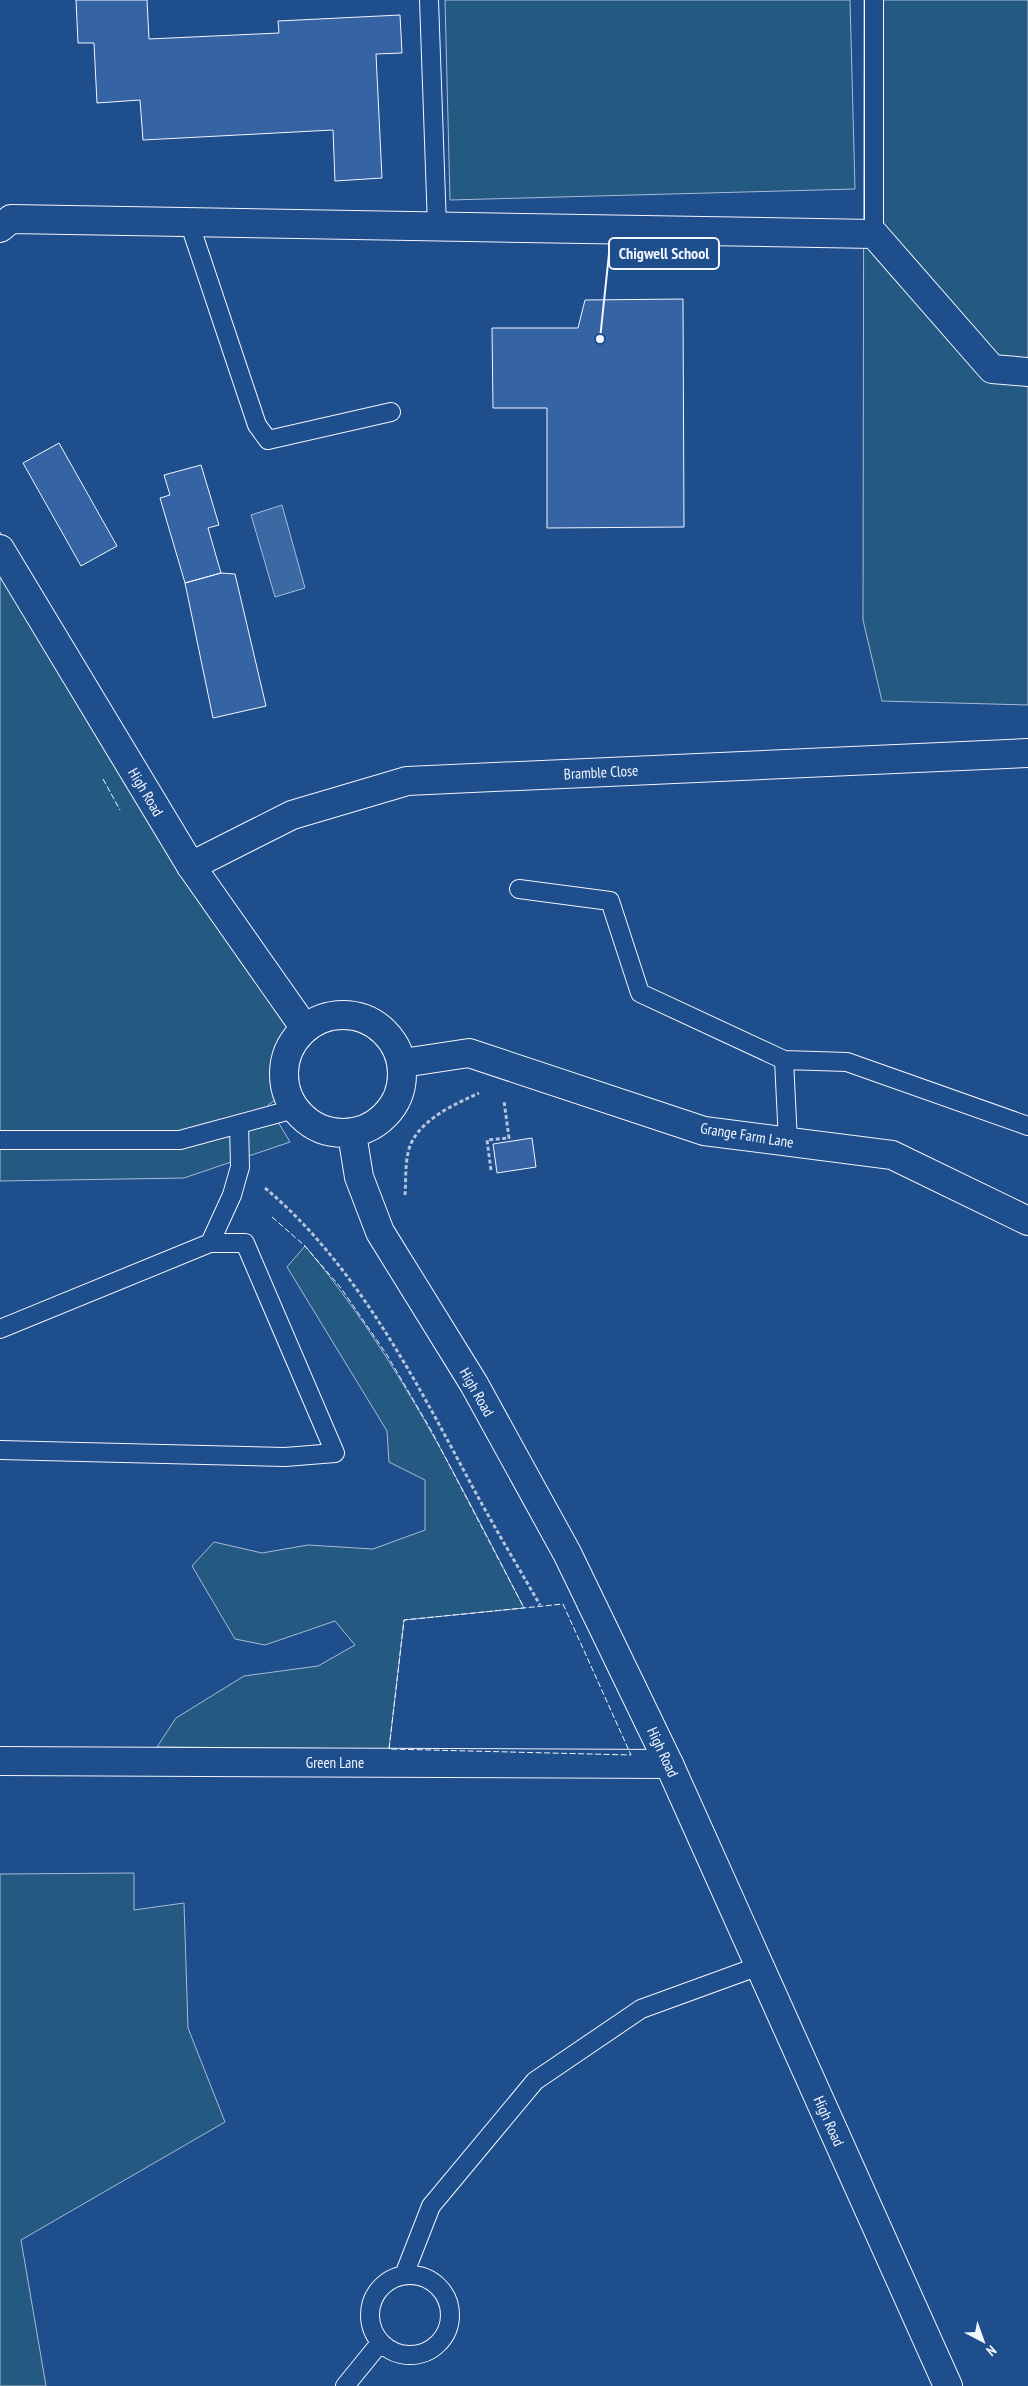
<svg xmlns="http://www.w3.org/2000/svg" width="1028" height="2386" font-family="'PT Sans Narrow',sans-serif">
<rect width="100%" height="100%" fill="#1f4e8c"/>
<path fill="#245a82" stroke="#a8bbd7" d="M445,0H850L855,189L450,200Z
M864,0H1028V705L882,701L863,620Z
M0,532L191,866L304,1027L285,1093L268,1105L290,1142L184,1178L0,1181Z
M305,1246C397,1355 459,1482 524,1608L404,1620L389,1749L157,1747L176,1718L244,1676L318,1666L355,1645L335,1621L265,1645L235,1639L192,1566L214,1542L262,1553L308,1545L373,1549L425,1530V1480L389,1462L387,1431L287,1267Z
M134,1873V1910L184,1903L188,2028L225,2122L21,2240L46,2386H0V1874Z"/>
<path fill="#3b69a3" stroke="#a8bbd7" d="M282,505L305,588L275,597L251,515Z"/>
<path fill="#3563a3" stroke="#f2f6ff" d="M76,0H147L149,39L279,33L278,21L400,15L402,53L376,54L382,178L335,181L333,130L143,140L140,100L97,103L94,43H78Z
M683,299L684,527L547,528V408H493L492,328H578L585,300Z
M59,443L117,546L81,566L23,463Z
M201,465L219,525L208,528L221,573L185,583L160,498L170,495L164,475Z
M221,573L235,574L266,706L213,718L185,583Z
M532,1138L536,1167L497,1173L493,1144Z"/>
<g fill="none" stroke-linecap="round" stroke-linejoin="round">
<defs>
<path id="lane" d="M429,0L437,226
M874,0V234
M189,222L257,425L268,440L391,412
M519,889L610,901L640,993L784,1060L788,1142
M784,1060L847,1062L1028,1126
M0,1140H180L294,1109
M210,1243L232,1195L240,1167L239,1124
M0,1329L210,1243H245L335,1453L285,1457L0,1450
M370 2315a40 40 0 1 1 80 0a40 40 0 1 1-80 0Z
M404,2275L431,2206L535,2081L641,2009L762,1965
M345,2386L380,2343"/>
<path id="street" d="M0,228L11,219L874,234L992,369L1028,372
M191,866L292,815L407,781L1028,753
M403,1063L469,1053L704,1131L892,1155L1028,1221
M0,1761L669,1764"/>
<path id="primary" d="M0,549L191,866L304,1027
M284 1074a59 59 0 1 1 118 0a59 59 0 1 1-118 0Z
M352,1134L359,1177L380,1232L474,1384L567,1553L669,1764L948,2386"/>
</defs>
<use href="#lane" stroke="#f2f6ff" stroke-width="20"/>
<use href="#street" stroke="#f2f6ff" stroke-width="30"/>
<use href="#primary" stroke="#f2f6ff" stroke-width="30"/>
<path stroke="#b3c4dc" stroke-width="3" stroke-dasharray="4 2.5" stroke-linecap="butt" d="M491,1170L487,1140L509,1138L504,1101
M265,1188C356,1264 416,1381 471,1484C493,1525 517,1565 540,1605
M405,1195C406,1182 405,1166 408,1153C414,1122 453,1105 479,1093"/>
<use href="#lane" stroke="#1f4e8c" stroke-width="18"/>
<use href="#street" stroke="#1f4e8c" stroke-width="28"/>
<use href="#primary" stroke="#1f4e8c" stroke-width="28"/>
<path stroke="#f2f6ff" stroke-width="1" stroke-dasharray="6 2.5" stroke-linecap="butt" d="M103,779L120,810
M272,1217L305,1246L341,1288L387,1355L431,1430L524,1608
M563,1604L631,1755L389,1749L404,1620Z"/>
</g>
<g text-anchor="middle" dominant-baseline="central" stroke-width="4" stroke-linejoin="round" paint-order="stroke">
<g font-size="15" fill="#f2f6ff" stroke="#1f4e8c">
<text transform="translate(601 772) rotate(-3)">Bramble Close</text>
<text transform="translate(146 792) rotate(59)">High Road</text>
<text transform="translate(747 1135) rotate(9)">Grange Farm Lane</text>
<text transform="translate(477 1392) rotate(60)">High Road</text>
<text transform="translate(663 1752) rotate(65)">High Road</text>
<text x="335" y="1762">Green Lane</text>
<text transform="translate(829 2121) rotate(66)">High Road</text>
</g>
</g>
<path fill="none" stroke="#f2f6ff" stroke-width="2" d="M600 339L609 254"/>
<circle fill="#f2f6ff" stroke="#1f4e8c" stroke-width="2" cx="600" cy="339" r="5"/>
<rect fill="#1f4e8c" stroke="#f2f6ff" stroke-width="2" x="609" y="238" width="110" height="31" rx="5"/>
<g font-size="16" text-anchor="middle" font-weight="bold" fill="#f2f6ff">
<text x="664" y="259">Chigwell School</text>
</g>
<g transform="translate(983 2341) rotate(139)" stroke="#1f4e8c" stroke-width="4" paint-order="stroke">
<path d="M0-4L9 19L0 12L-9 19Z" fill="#f2f6ff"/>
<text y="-8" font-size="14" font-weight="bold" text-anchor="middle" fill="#f2f6ff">N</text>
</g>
</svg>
